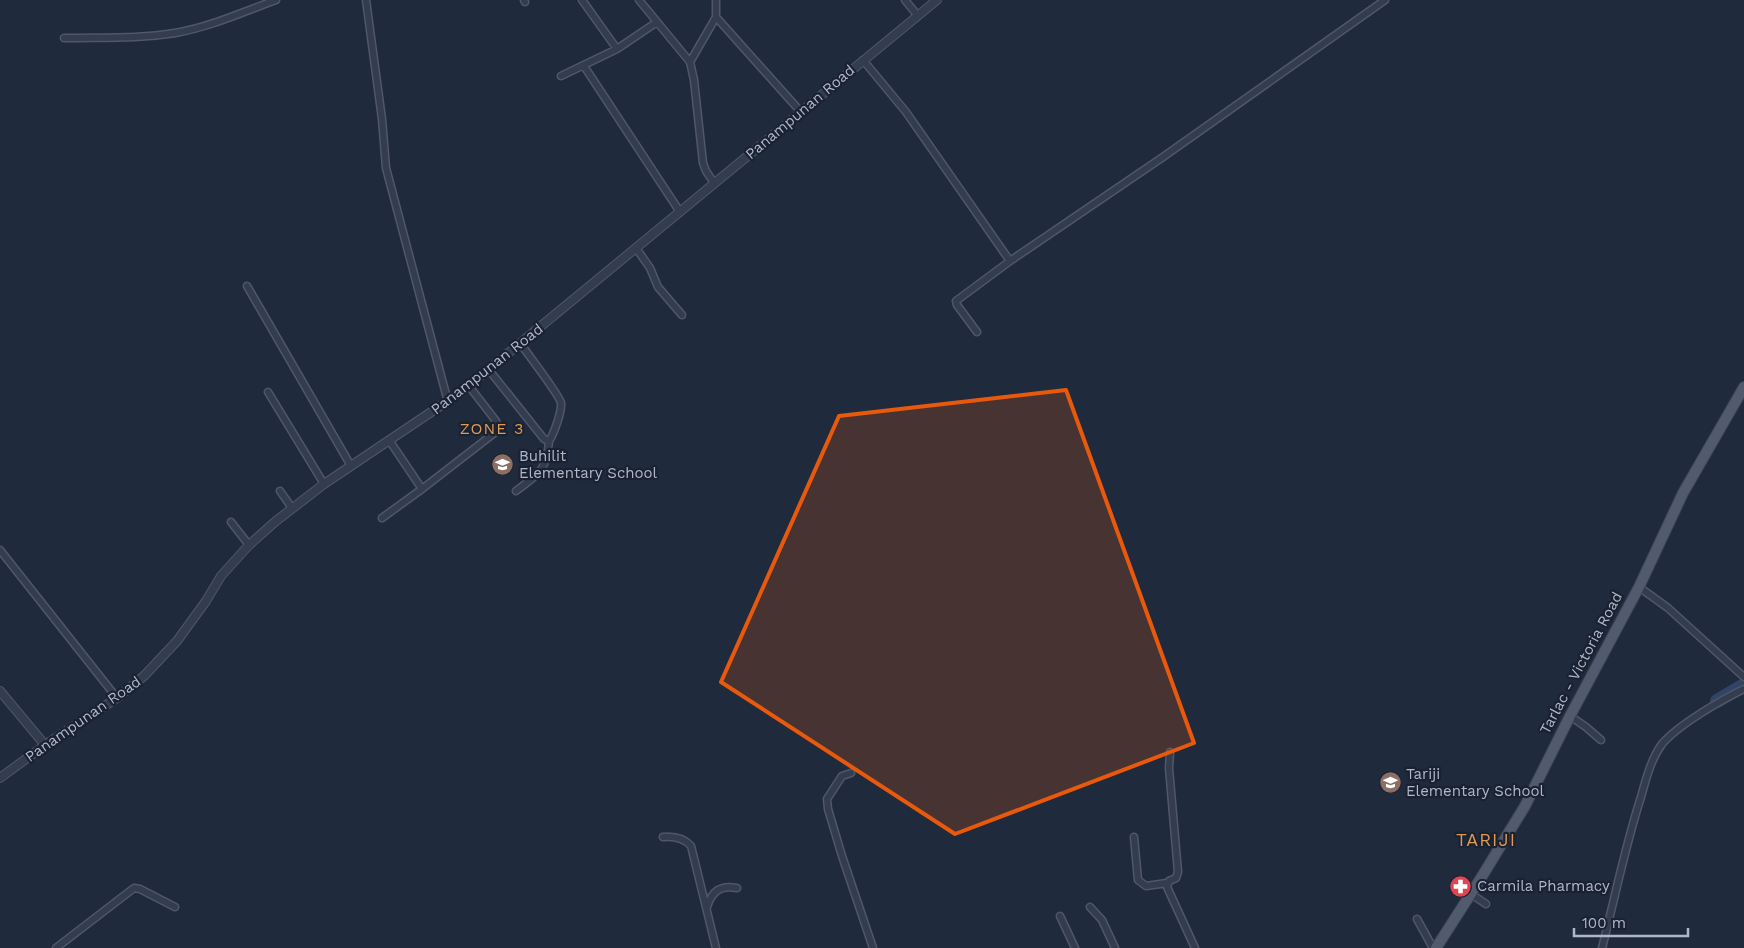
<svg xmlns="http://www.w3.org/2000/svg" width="1744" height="948" font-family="'Work Sans',sans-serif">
<rect width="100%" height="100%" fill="#202a3d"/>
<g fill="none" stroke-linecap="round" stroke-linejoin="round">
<path stroke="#324466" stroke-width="14" d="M1717,701L1744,685"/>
<defs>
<path id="minor" d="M366,0L382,119L386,168L448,402
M524,0L525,2
M582,0L617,49L657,22
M639,0L690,62L694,80L703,163L706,171L714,183
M905,0L918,16
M716,17L801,112
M64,38C101,37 138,39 175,33C210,27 243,12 276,0
M863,60L906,112L1010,261L956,301L957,305L977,332
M690,62L716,17V0
M584,66L680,212
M561,76L617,49
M636,248L650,268L658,287L682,315
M1010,261L1163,157L1385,0
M247,286L351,466
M489,370L544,439L549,441C554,434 562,411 561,403C559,394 528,355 521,344
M268,392L324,484
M389,440L422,489
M280,491L292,508
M516,491C538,474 547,471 549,441
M382,518L422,489L497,431L498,427L496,421L469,386
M231,522L249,545
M0,550L117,698
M1639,587L1668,608L1744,677
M1570,716L1586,727L1601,740
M1170,752L1169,768L1178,872L1176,878L1169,881L1167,887L1195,948
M851,773L842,776L827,799L828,809L842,856L873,948
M663,837C674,836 684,838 691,846L716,948
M1134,837L1138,880L1146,886L1167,883
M1471,894L1486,904
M707,907C712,891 720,885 737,888
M1090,907L1102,920L1115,948
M1060,916L1075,948
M1417,919L1433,948
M56,948L134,888L140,889L175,907
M1602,948C1615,898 1625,846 1641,797C1646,779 1651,759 1662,744C1678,725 1721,700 1744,689"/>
<path id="tertiary" d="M0,691L45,745
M0,778L45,745L117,698L144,676L177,641L206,601L221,576L249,545L276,521L324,484L461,392L937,0"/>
<path id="primary" d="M1436,948L1481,878L1525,806L1570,716L1639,587L1683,493L1744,387"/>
</defs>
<use href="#minor" stroke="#4f5768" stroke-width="9"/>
<use href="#tertiary" stroke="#4f5768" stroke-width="10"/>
<use href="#primary" stroke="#3d4656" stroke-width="12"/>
<use href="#minor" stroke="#343d4d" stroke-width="6"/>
<use href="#tertiary" stroke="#343d4d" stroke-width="8"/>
<use href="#primary" stroke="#525b6d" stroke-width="10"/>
</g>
<path fill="#e8590c" fill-opacity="0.2" stroke="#e8590c" stroke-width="4" stroke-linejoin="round" d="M1066,390L1194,743L955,834L721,682L839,416Z"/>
<defs>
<symbol id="school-disc" viewBox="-11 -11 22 22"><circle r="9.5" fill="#8d6e63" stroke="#1a2232"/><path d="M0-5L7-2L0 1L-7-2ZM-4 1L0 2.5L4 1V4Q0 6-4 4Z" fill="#fff"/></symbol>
<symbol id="pharmacy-disc" viewBox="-11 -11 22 22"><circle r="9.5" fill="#e0444e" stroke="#1a2232"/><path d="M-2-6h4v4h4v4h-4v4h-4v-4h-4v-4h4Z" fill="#fff"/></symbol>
</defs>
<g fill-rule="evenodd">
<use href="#school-disc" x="490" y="452" width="25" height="25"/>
<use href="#school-disc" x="1378" y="770" width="25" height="25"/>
<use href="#pharmacy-disc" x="1448" y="874" width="25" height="25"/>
</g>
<g text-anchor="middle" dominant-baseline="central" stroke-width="4.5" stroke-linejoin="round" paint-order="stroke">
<g font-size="15" fill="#afb7c9" stroke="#1a2232">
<text transform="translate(800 112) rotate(-40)">Panampunan Road</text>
<text transform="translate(487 369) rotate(-38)">Panampunan Road</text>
<text transform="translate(1581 663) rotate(-62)">Tarlac - Victoria Road</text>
<text transform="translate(83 719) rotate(-35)">Panampunan Road</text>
</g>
<g font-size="15" fill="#afb7c9" stroke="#1a2232" text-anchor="start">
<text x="519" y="456">Buhilit<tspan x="519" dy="17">Elementary School</tspan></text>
<text x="1406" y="774">Tariji<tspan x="1406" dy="17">Elementary School</tspan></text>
<text x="1477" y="886">Carmila Pharmacy</text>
</g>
<g font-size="16" letter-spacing="1" fill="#de9b56" stroke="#1a2232">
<text x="492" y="428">ZONE 3</text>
</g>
<g font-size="18" letter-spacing="1" fill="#de9b56" stroke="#1a2232">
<text x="1486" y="839">TARIJI</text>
</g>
</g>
<path d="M1574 928v8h114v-8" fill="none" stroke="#afb7c9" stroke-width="2.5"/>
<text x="1582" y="928" font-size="15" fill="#afb7c9" stroke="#1a2232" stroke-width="4" paint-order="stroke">100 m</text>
</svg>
